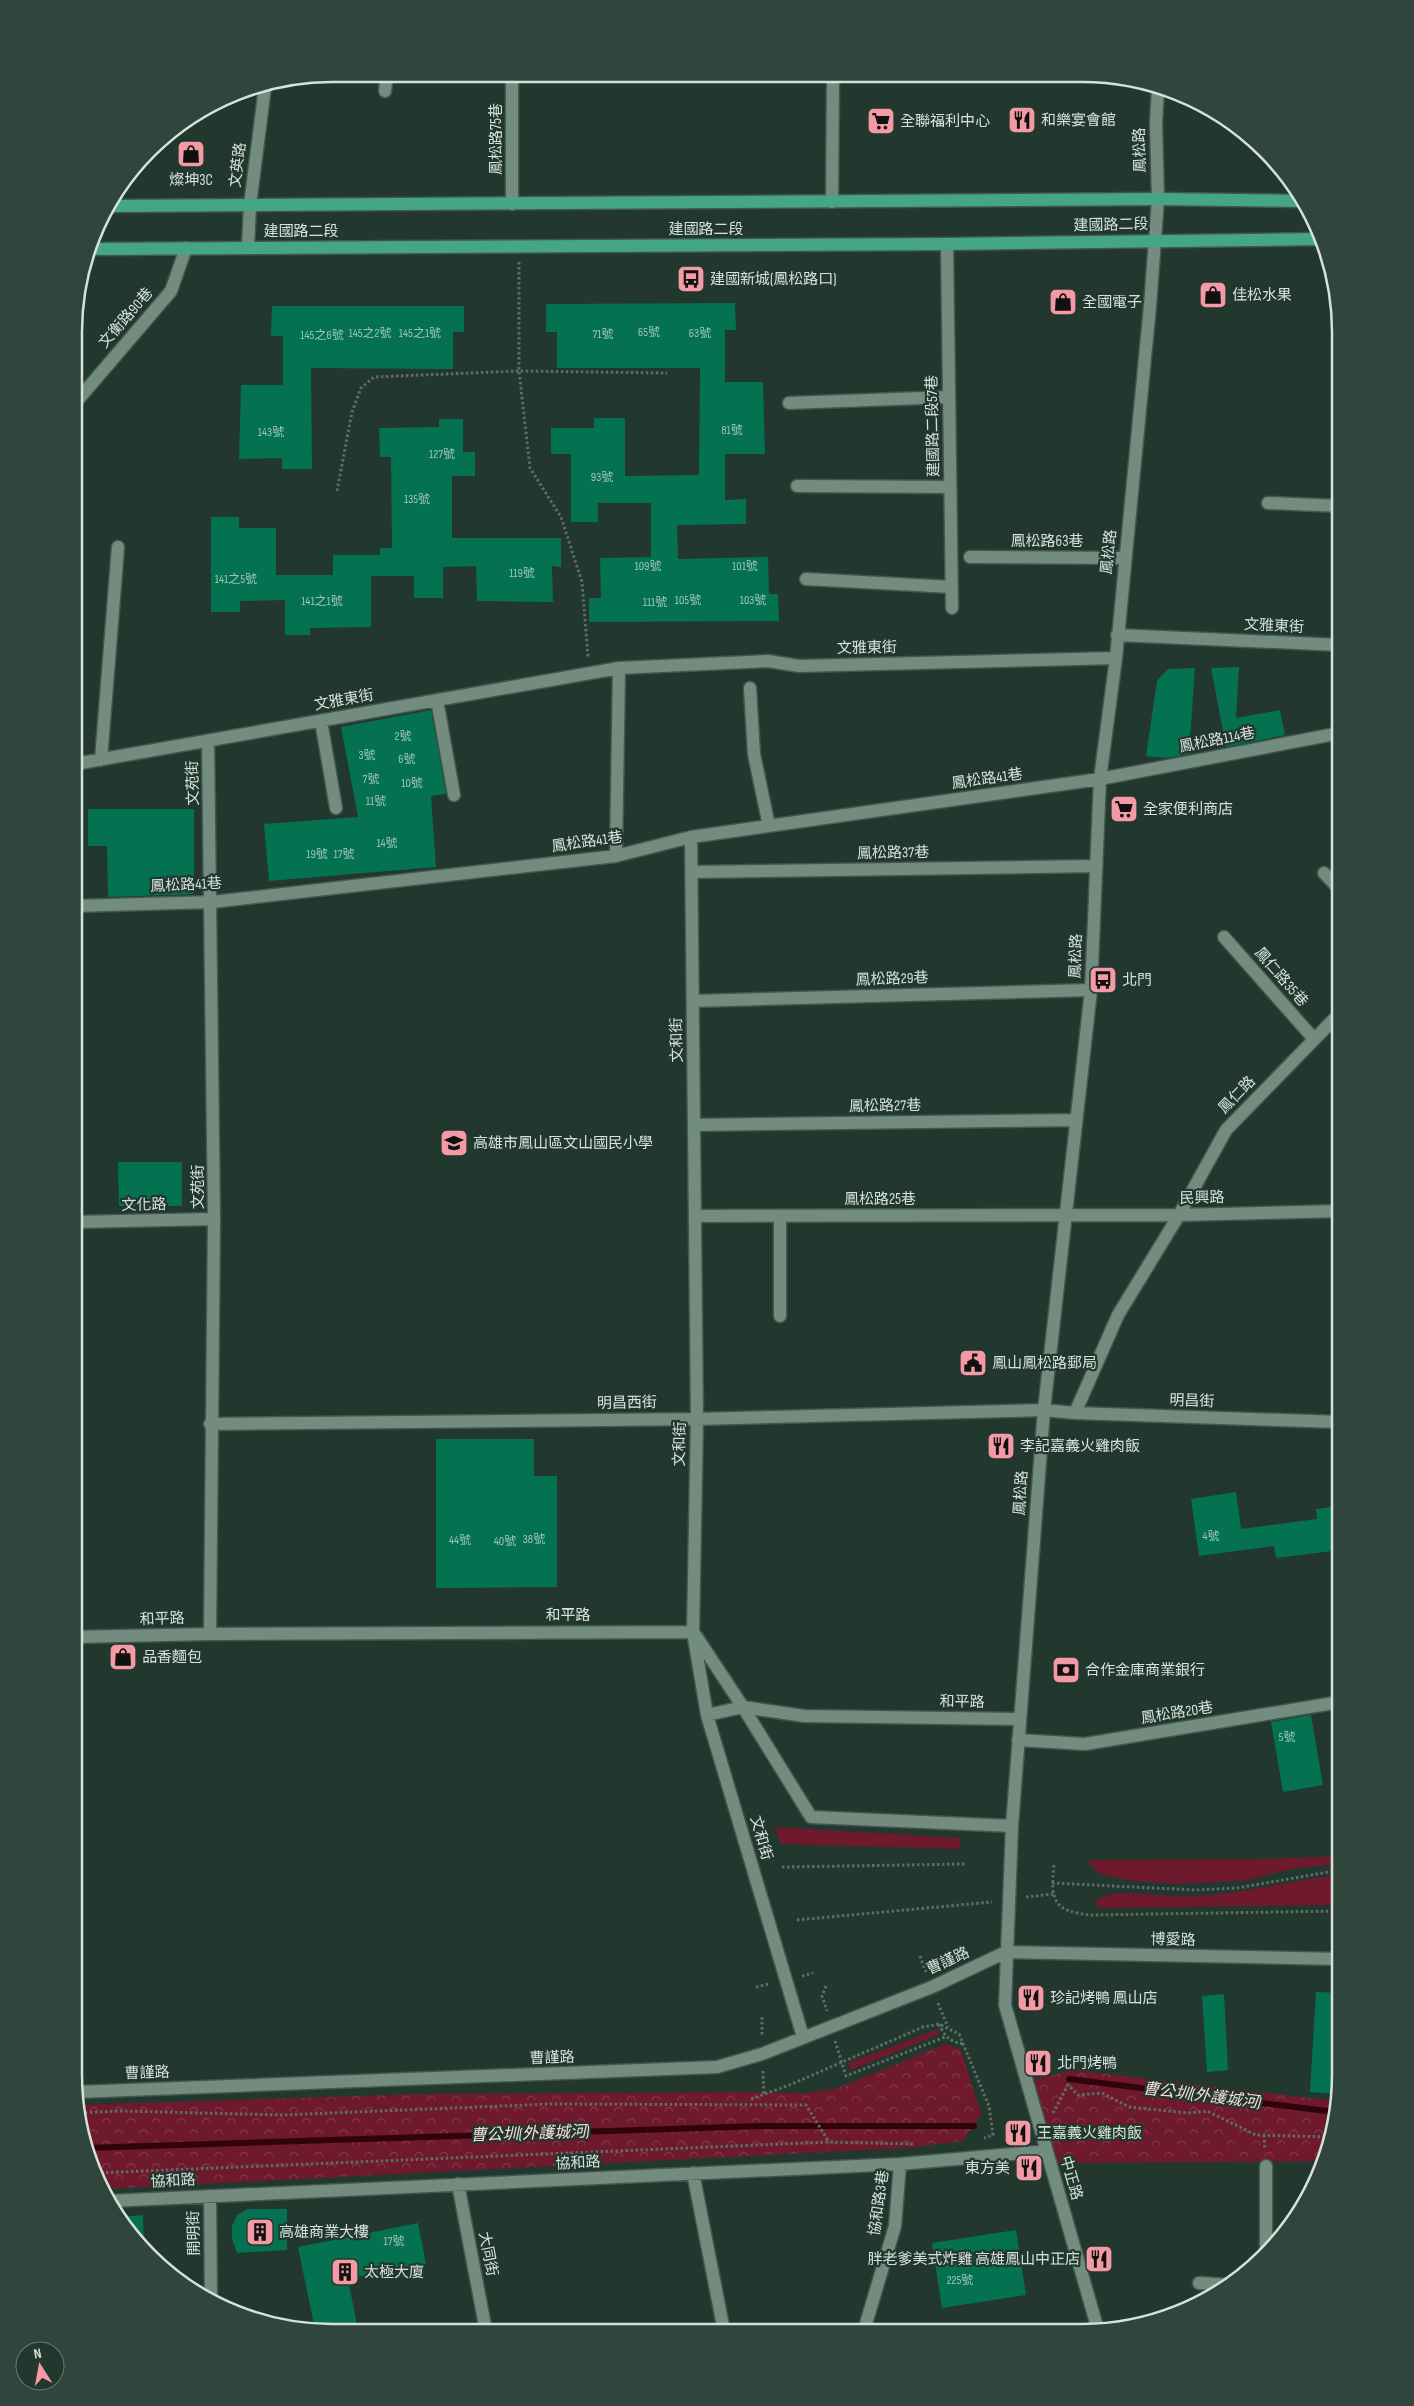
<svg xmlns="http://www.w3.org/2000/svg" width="1414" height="2406" font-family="'Sofia Sans Condensed','Noto Sans TC',sans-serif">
<defs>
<pattern id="park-crowns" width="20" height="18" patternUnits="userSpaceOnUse" patternTransform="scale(1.25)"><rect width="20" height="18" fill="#6e192c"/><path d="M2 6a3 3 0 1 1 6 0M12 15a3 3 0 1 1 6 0" fill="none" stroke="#823a4a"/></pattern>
</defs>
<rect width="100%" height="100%" fill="#22372e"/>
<path fill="#6e192c" d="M775,1827L961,1838L959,1849L781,1844Z
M1340,1856V1864L1296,1868L1243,1881L1173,1884L1127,1880L1101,1874L1092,1868L1088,1860L1264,1859Z
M1340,1875V1905L1099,1908L1095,1903C1105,1886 1154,1896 1172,1896C1230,1898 1283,1881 1340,1875Z
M938,2029L940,2034L851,2070L848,2063Z"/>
<path fill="url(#park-crowns)" d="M946,2044L961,2050L981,2114L963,2141L906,2148L104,2189L88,2157L79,2105L421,2094L746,2092L805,2093L835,2089Z
M1073,2070L1337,2101L1323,2161L1057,2163L1029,2081Z"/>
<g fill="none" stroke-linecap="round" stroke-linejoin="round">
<path stroke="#31030d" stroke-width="6" d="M1069,2079L1335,2112
M86,2148L762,2126H974"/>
</g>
<path fill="#047151" d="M735,303L736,330H725V382H763L765,454H725V500L746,499V524L677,525L678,559L768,557L769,594H778L779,621L589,622V598H601L600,558L651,557V503H598V522H571V454H551V428H594V418H625V476L699,475L700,368H557V332H546V304Z
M272,306H464V332H453V369L311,368L312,469H282V458L239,459L241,385H283V336H271Z
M439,419H463V452H475V476H452V538H561V567L552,566L553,602L477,601L476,566L443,567V598H414V576H371V627L310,628V635H285V600L240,601V612H211V517H239V528H276V575H333V555H380V548H392L391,457H380L379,428L439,427Z
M1239,667L1236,718L1280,710L1285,735L1226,747L1211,668Z
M1195,668L1189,754L1166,758L1146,756L1157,681L1168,669Z
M431,710L446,794L431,796L436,867L269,881L264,824L358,817L341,727Z
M88,809H194V894L108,897L107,846H88Z
M118,1162H182V1206H119Z
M436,1439H534V1476H557V1587L436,1588Z
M1236,1492L1241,1529L1317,1519L1316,1509L1340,1506V1550L1276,1558L1274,1546L1199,1556L1191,1499Z
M1311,1715L1323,1785L1283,1792L1271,1722Z
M1316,1992L1340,1993L1339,2094L1310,2092Z
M1224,1994L1228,2070L1207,2072L1202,1996Z
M248,2209H287V2250L237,2253L232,2239V2226L237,2215Z
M143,2215L144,2246L117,2217Z
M418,2223L426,2264L348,2279L358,2330H315L298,2247Z
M1016,2230L1026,2295L942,2308L932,2243Z"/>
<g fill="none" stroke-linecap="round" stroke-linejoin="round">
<defs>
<path id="minor" d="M512,75V204
M385,91L387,74
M832,202L833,77
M947,244L952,608
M248,247L250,205L265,87
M76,402L171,291L186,248
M789,403L949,397
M797,486L950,487
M1268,503L1340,506
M970,557L1125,558
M806,579L952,587
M1117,635L1340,645
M750,688L754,754L769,826
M437,700L454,795
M321,721L336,808
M208,741L214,1219L210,1634
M101,760L118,547
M75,764L619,668
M691,837L697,1419L693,1632L707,1715L803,2037
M616,856L619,668L768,661L799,666L1116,658
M692,872L1095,866
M1324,873L1340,890
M75,906L212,902L616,856L691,837L1100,779L1340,733
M1224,937L1314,1039
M693,1001L1091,990
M694,1125L1076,1120
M695,1216L1179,1215L1340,1211
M75,1222L214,1219
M780,1316V1216
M1075,1413L1118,1315L1179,1215L1226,1130L1340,1013
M210,1424L697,1419L1044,1410L1075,1413L1340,1422
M696,1636L743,1707L804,1716L1020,1719
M74,1637L210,1634L693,1632
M707,1715L743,1707L811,1817L1012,1826
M1018,1740L1085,1744L1340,1702
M77,2092L717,2067L762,2054L932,1987L1006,1952L1340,1959
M693,2173L724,2331
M458,2184L486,2331
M210,2196L211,2300
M109,2201L900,2164L1047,2151
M1266,2251V2166
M1199,2283L1230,2285
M1098,2330L1005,2005L1012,1826L1044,1410L1091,990L1100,779L1116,658L1150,306L1158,199L1156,123L1158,88
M868,2332L865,2327L895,2226L900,2164"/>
<path id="major" d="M110,206L1158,199L1303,201
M91,249L947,244L1322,239"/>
</defs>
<use href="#minor" stroke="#42564d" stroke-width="15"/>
<use href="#major" stroke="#42564d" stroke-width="15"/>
<path stroke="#5c6e66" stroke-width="3" stroke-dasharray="2.5 2.5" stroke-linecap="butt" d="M519,262V371L530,468L561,517L582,582L588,657
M337,491L352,412L361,388L374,377L519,371L667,373
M116,1652L117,1664
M1054,1865C1050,1901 1054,1912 1092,1915L1340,1911
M782,1867L966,1864
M1052,1883L1195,1890L1237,1888L1340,1870
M1026,1897L1053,1894
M797,1920L992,1902
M920,1956L926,1972
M802,1976L813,1973
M826,1986L822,1996L827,2011
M756,1987L769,1984
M938,2003L948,2027
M762,2017V2037
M939,2024C945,2037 949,2041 963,2044
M835,2041L846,2076L945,2037
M763,2071L764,2094
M751,2099L787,2086L923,2027L939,2024L959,2034L989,2106L993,2135L984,2138
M80,2113L120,2111L283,2115L550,2104L806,2105L829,2142
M1053,2113L1068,2085L1078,2095L1102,2093L1129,2107L1188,2113L1207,2111L1256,2135L1329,2137
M1264,2135L1265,2150
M96,2173L829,2142L914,2144"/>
<use href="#minor" stroke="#738c80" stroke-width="12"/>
<use href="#major" stroke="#45a685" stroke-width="12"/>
</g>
<defs>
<symbol id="restaurant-square" viewBox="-11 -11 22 22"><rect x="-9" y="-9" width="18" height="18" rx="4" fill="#f49aa4" stroke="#22372e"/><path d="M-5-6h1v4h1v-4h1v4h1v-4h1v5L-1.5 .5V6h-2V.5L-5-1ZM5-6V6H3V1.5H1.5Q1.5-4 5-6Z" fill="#111"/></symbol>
<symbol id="supermarket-square" viewBox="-11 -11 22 22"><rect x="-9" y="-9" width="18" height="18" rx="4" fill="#f49aa4" stroke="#22372e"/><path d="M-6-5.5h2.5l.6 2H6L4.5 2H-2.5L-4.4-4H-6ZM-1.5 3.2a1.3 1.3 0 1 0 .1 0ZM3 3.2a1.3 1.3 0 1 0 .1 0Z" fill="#111"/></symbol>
<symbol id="shop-square" viewBox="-11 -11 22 22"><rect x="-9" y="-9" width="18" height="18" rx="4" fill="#f49aa4" stroke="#22372e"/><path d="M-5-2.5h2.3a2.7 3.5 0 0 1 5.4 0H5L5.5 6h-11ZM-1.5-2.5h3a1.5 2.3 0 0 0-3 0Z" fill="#111"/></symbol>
<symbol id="bus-square" viewBox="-11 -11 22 22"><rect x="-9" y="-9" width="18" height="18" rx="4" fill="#f49aa4" stroke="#22372e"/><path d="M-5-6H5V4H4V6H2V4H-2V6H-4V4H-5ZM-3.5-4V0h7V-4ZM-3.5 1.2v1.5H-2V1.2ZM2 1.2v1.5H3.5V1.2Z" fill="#111"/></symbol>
<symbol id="school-square" viewBox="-11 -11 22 22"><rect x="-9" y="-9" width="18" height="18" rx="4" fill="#f49aa4" stroke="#22372e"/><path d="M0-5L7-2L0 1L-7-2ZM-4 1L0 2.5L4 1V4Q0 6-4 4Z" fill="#111"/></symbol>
<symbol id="civic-square" viewBox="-11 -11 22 22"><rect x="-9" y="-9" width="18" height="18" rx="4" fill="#f49aa4" stroke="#22372e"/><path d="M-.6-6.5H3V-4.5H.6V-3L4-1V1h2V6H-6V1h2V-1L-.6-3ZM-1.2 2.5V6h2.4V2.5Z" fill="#111"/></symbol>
<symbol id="bank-square" viewBox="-11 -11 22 22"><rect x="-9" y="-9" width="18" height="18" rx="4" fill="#f49aa4" stroke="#22372e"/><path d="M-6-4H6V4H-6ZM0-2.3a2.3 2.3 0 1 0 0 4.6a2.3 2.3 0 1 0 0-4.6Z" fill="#111"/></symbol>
<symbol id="building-square" viewBox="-11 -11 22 22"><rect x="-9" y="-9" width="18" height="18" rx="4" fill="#f49aa4" stroke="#22372e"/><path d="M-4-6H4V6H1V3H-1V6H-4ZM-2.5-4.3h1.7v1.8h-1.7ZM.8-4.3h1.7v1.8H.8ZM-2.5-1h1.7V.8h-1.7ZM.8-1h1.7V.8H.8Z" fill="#111"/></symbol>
</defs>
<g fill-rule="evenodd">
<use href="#restaurant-square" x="1006" y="104" width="32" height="32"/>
<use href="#supermarket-square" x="865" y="105" width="32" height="32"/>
<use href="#shop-square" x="175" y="138" width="32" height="32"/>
<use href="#bus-square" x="675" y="263" width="32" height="32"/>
<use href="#shop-square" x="1197" y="279" width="32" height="32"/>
<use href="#shop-square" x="1047" y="286" width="32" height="32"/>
<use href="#supermarket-square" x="1108" y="793" width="32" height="32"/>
<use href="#bus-square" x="1087" y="964" width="32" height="32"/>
<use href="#school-square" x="438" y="1127" width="32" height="32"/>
<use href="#civic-square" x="957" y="1347" width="32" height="32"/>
<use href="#restaurant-square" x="985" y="1430" width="32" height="32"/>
<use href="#shop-square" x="107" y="1641" width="32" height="32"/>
<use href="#bank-square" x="1050" y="1654" width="32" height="32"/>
<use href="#restaurant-square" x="1015" y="1982" width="32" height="32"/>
<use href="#restaurant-square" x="1022" y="2047" width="32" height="32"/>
<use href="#restaurant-square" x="1002" y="2117" width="32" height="32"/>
<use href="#restaurant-square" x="1013" y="2152" width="32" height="32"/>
<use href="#building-square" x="244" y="2216" width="32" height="32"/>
<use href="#restaurant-square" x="1083" y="2243" width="32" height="32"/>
<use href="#building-square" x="329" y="2256" width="32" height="32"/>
</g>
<g text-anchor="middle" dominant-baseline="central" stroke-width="4.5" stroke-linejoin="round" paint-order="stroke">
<g font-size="12" fill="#a1c6b8">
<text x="649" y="332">65號</text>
<text x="370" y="333">145之2號</text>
<text x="420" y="333">145之1號</text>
<text x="700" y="333">63號</text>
<text x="603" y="334">71號</text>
<text x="322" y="335">145之6號</text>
<text x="732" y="430">81號</text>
<text x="271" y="432">143號</text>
<text x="442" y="454">127號</text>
<text x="602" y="477">93號</text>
<text x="417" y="499">135號</text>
<text x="648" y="566">109號</text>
<text x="745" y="566">101號</text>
<text x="522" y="573">119號</text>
<text x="236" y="579">141之5號</text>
<text x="688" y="600">105號</text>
<text x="753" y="600">103號</text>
<text x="322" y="601">141之1號</text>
<text x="655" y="602">111號</text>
<text x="403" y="736">2號</text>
<text x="367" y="755">3號</text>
<text x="407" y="759">6號</text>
<text x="371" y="779">7號</text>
<text x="412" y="783">10號</text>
<text x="376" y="801">11號</text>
<text x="387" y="843">14號</text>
<text x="317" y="854">19號</text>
<text x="344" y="854">17號</text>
<text x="1211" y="1536">4號</text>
<text x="534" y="1539">38號</text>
<text x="460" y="1540">44號</text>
<text x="505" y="1541">40號</text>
<text x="1287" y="1737">5號</text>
<text x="394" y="2241">17號</text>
<text x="960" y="2280">225號</text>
</g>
<g font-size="15" fill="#d5e2db" stroke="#22372e" text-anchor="start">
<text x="1041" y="120">和樂宴會館</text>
<text x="900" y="121">全聯福利中心</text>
<text x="191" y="180" text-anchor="middle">燦坤3C</text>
<text x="710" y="279">建國新城(鳳松路口)</text>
<text x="1232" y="295">佳松水果</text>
<text x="1082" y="302">全國電子</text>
<text x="1143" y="809">全家便利商店</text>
<text x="1122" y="980">北門</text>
<text x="473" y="1143">高雄市鳳山區文山國民小學</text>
<text x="992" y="1363">鳳山鳳松路郵局</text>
<text x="1020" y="1446">李記嘉義火雞肉飯</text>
<text x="142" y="1657">品香麵包</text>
<text x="1085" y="1670">合作金庫商業銀行</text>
<text x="1050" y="1998">珍記烤鴨 鳳山店</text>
<text x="1057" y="2063">北門烤鴨</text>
<text x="1037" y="2133">王嘉義火雞肉飯</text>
<text x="1010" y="2168" text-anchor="end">東方美</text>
<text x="279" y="2232">高雄商業大樓</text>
<text x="1080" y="2259" text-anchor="end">胖老爹美式炸雞 高雄鳳山中正店</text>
<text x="364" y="2272">太極大廈</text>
</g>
<g font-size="15" fill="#d5e2db" stroke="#22372e">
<text transform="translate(496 139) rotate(-90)">鳳松路75巷</text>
<text transform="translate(1140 150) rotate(-91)">鳳松路</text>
<text transform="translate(238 165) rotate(-83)">文英路</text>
<text transform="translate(1111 225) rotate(-1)">建國路二段</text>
<text x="706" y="229">建國路二段</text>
<text x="301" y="231">建國路二段</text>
<text transform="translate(126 318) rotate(-49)">文衡路90巷</text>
<text transform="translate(933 426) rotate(-91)">建國路二段57巷</text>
<text x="1047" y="541">鳳松路63巷</text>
<text transform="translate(1109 552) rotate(-84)">鳳松路</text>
<text transform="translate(1274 626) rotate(3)">文雅東街</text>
<text transform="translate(867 648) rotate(-1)">文雅東街</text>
<text transform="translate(344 700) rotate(-10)">文雅東街</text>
<text transform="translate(1217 740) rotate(-11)">鳳松路114巷</text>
<text transform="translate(987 779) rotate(-8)">鳳松路41巷</text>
<text transform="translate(193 783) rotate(-91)">文苑街</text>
<text transform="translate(587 842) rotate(-8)">鳳松路41巷</text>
<text transform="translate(893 853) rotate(-1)">鳳松路37巷</text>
<text transform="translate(186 885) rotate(-3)">鳳松路41巷</text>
<text transform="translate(1076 956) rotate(-88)">鳳松路</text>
<text transform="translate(1281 977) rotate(49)">鳳仁路35巷</text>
<text transform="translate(892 979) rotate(-2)">鳳松路29巷</text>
<text transform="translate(677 1040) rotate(-91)">文和街</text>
<text transform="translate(1237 1095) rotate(-46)">鳳仁路</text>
<text transform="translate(885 1106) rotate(-1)">鳳松路27巷</text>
<text transform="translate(198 1187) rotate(-90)">文苑街</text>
<text transform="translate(1202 1198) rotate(-1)">民興路</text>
<text x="880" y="1199">鳳松路25巷</text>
<text transform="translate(144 1205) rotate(-1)">文化路</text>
<text transform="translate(1192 1401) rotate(2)">明昌街</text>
<text transform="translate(627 1403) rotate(-1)">明昌西街</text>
<text transform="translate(680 1444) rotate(-89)">文和街</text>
<text transform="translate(1021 1493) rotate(-86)">鳳松路</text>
<text x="568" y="1615">和平路</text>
<text transform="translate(162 1619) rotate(-2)">和平路</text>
<text transform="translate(962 1702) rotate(1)">和平路</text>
<text transform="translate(1177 1713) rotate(-9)">鳳松路20巷</text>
<text transform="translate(761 1838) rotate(74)">文和街</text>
<text transform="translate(1173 1940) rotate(1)">博愛路</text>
<text transform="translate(948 1961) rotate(-25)">曹謹路</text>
<text transform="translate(552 2058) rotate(-2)">曹謹路</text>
<text transform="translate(147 2073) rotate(-2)">曹謹路</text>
<text transform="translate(578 2163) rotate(-3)">協和路</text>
<text transform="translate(1071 2178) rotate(74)">中正路</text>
<text transform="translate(173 2181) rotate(-3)">協和路</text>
<text transform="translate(879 2203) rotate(-82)">協和路3巷</text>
<text transform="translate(194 2233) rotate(-91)">開明街</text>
<text transform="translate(488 2254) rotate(79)">大同街</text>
</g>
<g font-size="16" font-style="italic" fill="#f8dcde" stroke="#22372e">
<text transform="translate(1202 2096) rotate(7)">曹公圳(外護城河)</text>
<text transform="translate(530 2134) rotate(-2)">曹公圳(外護城河)</text>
</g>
</g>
<path d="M0 0H1414V2406H0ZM332 82H1082A250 250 0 0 1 1332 332V2074A250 250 0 0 1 1082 2324H332A250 250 0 0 1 82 2074V332A250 250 0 0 1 332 82Z" fill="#30453c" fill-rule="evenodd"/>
<path fill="none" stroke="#d5e2db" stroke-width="2.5" d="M332 82H1082A250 250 0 0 1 1332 332V2074A250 250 0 0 1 1082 2324H332A250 250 0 0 1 82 2074V332A250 250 0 0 1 332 82Z"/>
<g transform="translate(40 2366) rotate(349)"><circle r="24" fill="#22372e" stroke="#6a7b73"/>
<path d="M0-4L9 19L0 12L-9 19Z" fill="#f49aa4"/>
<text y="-8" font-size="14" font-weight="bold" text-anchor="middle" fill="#d5e2db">N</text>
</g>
</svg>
